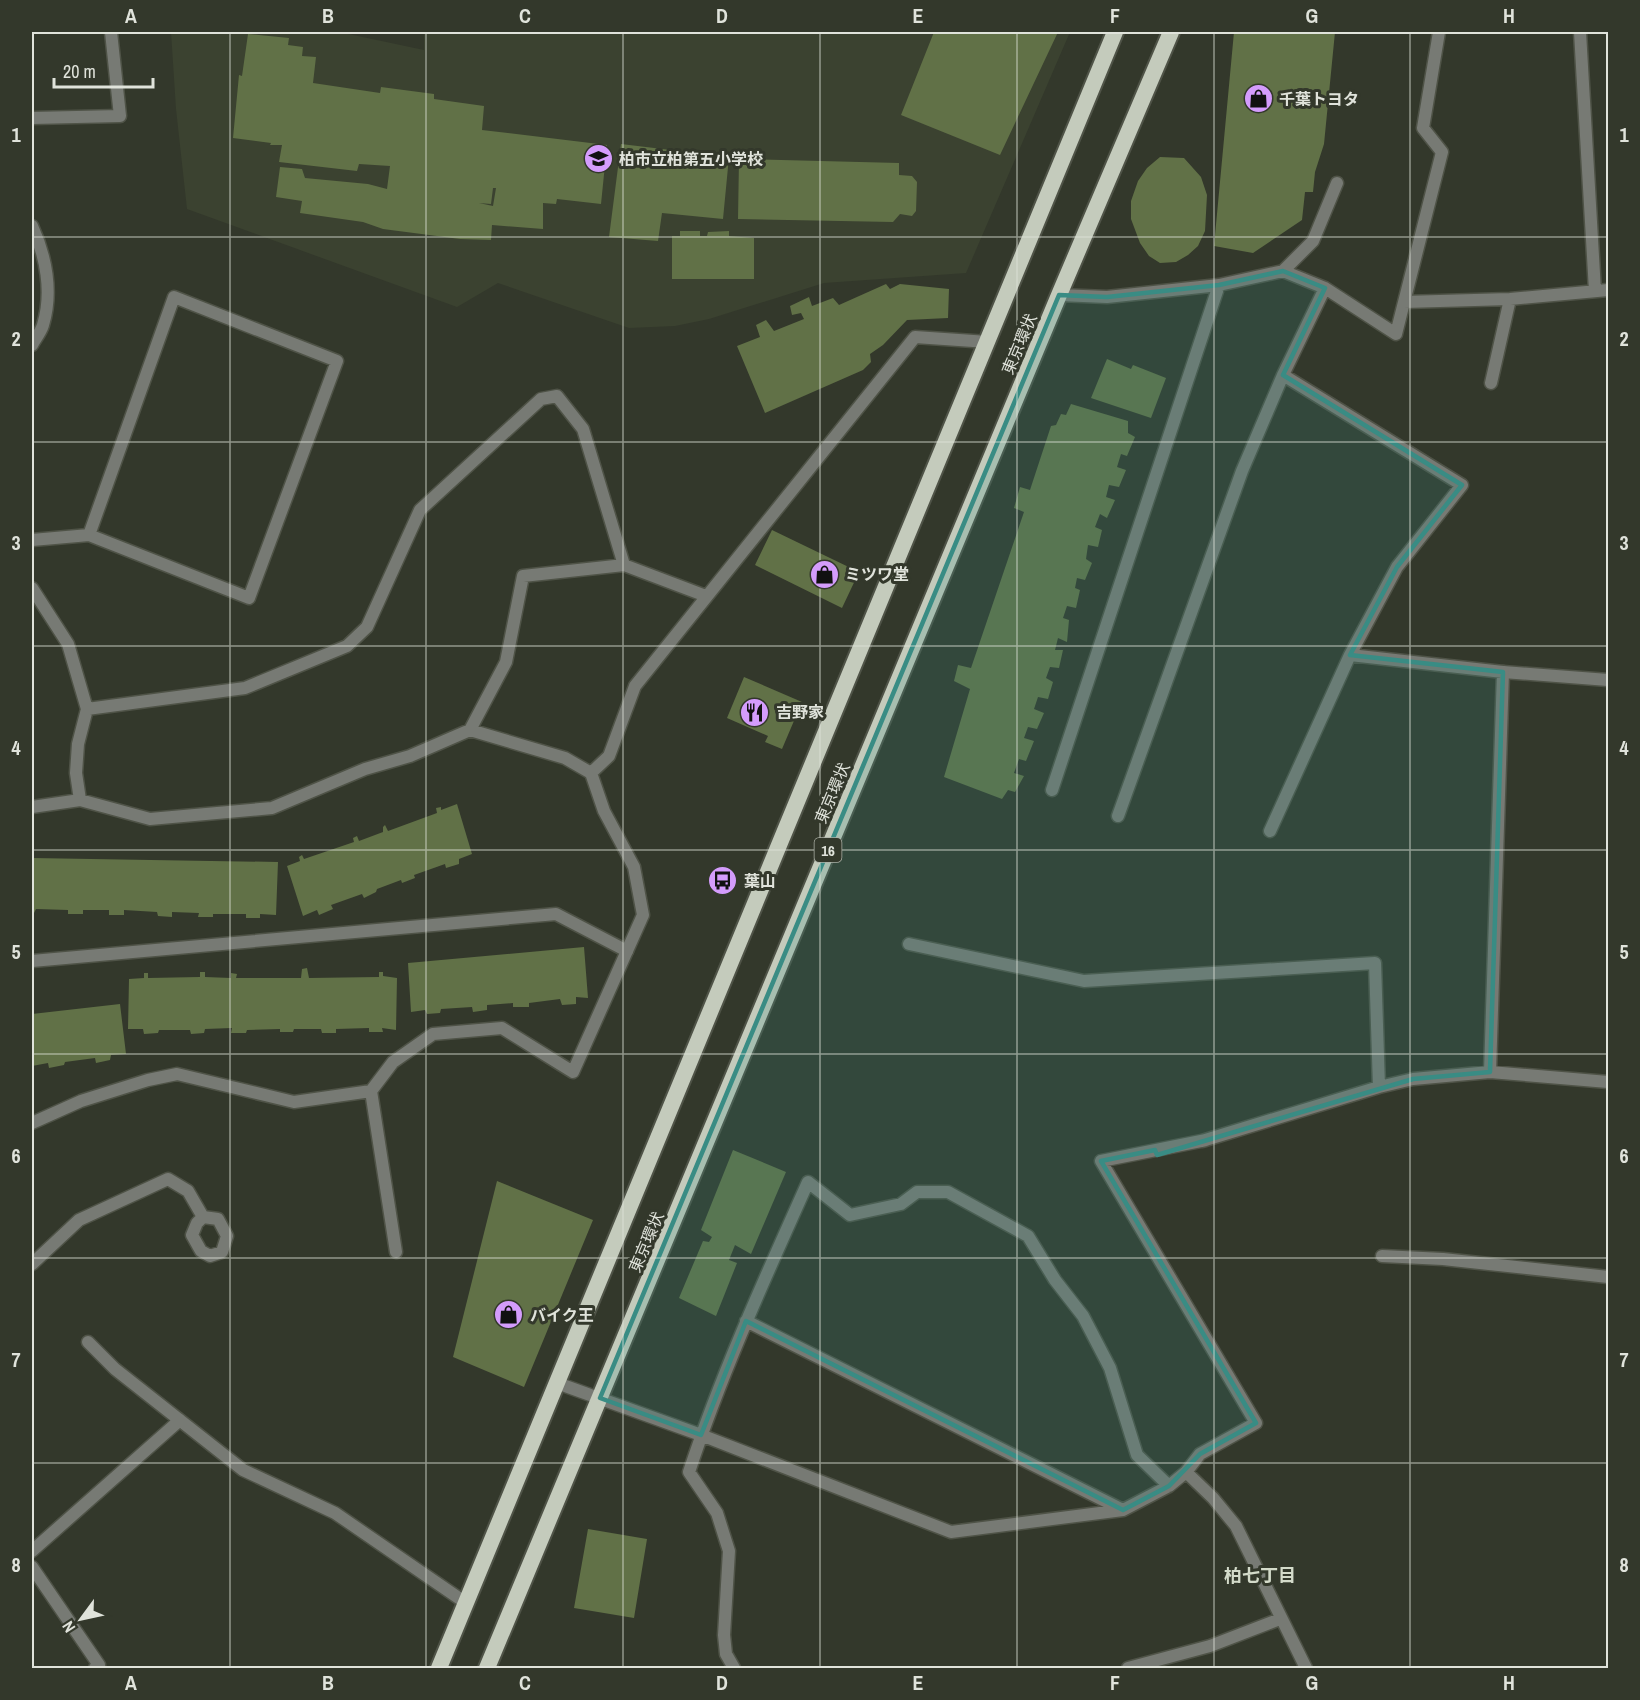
<svg xmlns="http://www.w3.org/2000/svg" width="1640" height="1700" font-family="'Archivo Narrow','Noto Sans JP',sans-serif">
<rect width="100%" height="100%" fill="#33382b"/>
<path fill="#3b4230" d="M171,32H339L424,50V32H1070L966,273L824,283L709,319L675,326L629,328L498,283L457,307L187,209L176,109Z"/>
<path fill="#617147" fill-rule="evenodd" d="M934,32H1058L1000,155L901,115Z
M1234,32H1335L1324,144L1315,172L1313,192H1305L1302,220L1253,253L1214,246Z
M248,34L289,38L288,45L303,47L302,56L316,57L313,83L380,93L381,87L434,94V99L484,106L482,130L607,145L601,204L557,199L556,204L543,203V229L492,225L491,240L460,239L383,229L363,222L300,213L302,201L276,197L280,167L302,169L305,178L368,184L387,189L390,166L359,164L357,171L279,162L282,145H270L271,143L233,138L239,75L242,76ZM493,188H496L493,206L479,203L491,204Z
M621,144L729,157L723,219L662,213L658,241L609,237Z
M1160,157L1184,158L1201,177L1207,195L1205,231L1198,246L1188,255L1176,262L1160,263L1149,256L1140,243L1131,219V201L1138,181L1147,168Z
M739,159L899,163V175L912,176L917,182L916,211L912,216L900,214L893,222L738,219Z
M680,231H700V236H707L708,232L729,231V236L754,238V279H672V236H680Z
M886,284L890,289L900,284L949,289L948,318L907,320L883,345L870,354L871,362L863,370L765,413L737,346L760,337L756,325L766,320L774,331L804,319L801,313L792,315L790,306L809,297L812,306L833,298L839,305Z
M1107,359L1131,369L1133,365L1166,378L1151,418L1091,398Z
M1071,404L1128,421V433L1135,437L1127,456L1121,454L1117,467L1126,470L1119,487L1109,485L1106,497L1115,500L1107,518L1100,514L1095,527L1102,530L1098,547L1088,545L1086,559L1092,563L1085,580L1077,578L1075,588L1080,590L1076,608L1067,606L1063,618L1069,620L1067,642L1058,638L1055,650H1063L1059,668L1050,667L1046,678L1053,682L1048,699L1038,697L1034,709L1044,713L1037,729L1028,727L1024,738L1034,741L1026,761L1019,759L1014,773L1024,776L1015,792L1008,790L1002,799L944,777L970,689L954,681L958,665L971,668L1024,512L1014,508L1020,487L1030,490L1051,426L1056,425L1061,414L1066,415Z
M772,530L859,572L842,608L755,565Z
M744,677L802,702L782,749L765,742L768,736L727,718Z
M457,804L472,854L459,859V864L446,868L445,864L414,875L415,878L402,883L401,880L377,889L376,892L364,898L362,894L331,905L333,909L319,915L317,910L303,916L287,866L300,861L299,857L302,855L304,859L354,842L353,838L357,836L359,841L383,832V827L385,825L388,831L437,813L436,808L441,807V810Z
M32,858L278,862L276,915L260,914V918H246V914H213V917H198L199,913L172,912V917L158,916L157,912L124,910V915H109V910H83V914H68V910L36,909L34,913H32Z
M584,947L588,998L576,997V1004L562,1005L560,999L529,1003V1007H513V1003L487,1005V1010L473,1012L472,1007L441,1009L440,1013L427,1014L425,1010L411,1012L408,963Z
M307,968L309,978L379,977V972H383V976L397,978L396,1030L382,1028L383,1032H369V1028L336,1029V1033H322L321,1029H294L293,1032H280V1029L247,1030L246,1033H231L232,1028L205,1029L204,1033L191,1034L190,1030H159L158,1033L144,1034L143,1029H128L129,979L144,978V973H148V978L200,977V972H205V977L231,978V973L237,974L236,978H301L302,969Z
M120,1004L126,1054L111,1055L110,1060L96,1063L95,1058L65,1062L64,1065L49,1068L48,1063L32,1066V1014Z
M733,1150L786,1172L751,1254L735,1245L729,1260L737,1263L716,1316L679,1298L703,1241L709,1242L712,1237L701,1230Z
M497,1181L593,1220L524,1387L453,1357Z
M588,1529L647,1539L634,1618L574,1608Z"/>
<g fill="none" stroke-linecap="round" stroke-linejoin="round">
<defs>
<path id="service" d="M1503,672L1608,680
M32,961L556,914L627,951"/>
<path id="minor" d="M1580,32L1595,291
M32,118L120,116L111,32
M32,226C46,256 53,292 43,325C41,332 35,339 32,345
M1283,271L1325,288L1396,334L1442,152L1423,128L1439,32
M1059,295L1107,297L1219,285L1283,271L1313,241L1337,183
M1404,302L1510,299L1608,290
M1491,383L1510,299
M32,540L89,535L249,598L337,361L174,297L89,535
M32,588L68,644L87,709L78,744L76,773L80,800
M1350,655L1503,672L1490,1072
M87,709L245,688L347,646L367,627L420,510L541,399L557,396L583,429L624,565
M470,730L506,662L523,576L624,565L706,596
M591,773L609,756L635,686L915,337L988,342
M1052,790L1219,285
M32,807L80,800L150,819L272,808L365,769L410,756L470,730L565,758L591,773L604,811L634,867L643,915L573,1072L502,1028L433,1034L393,1062L371,1091L294,1102L177,1074L148,1080L81,1101L32,1123
M1118,816L1242,471L1283,375L1325,288
M1270,831L1350,655L1397,567L1462,485L1283,375
M909,944L1084,981L1375,963L1379,1087
M371,1091L396,1252
M203,1217L218,1219L227,1236L222,1252L210,1256L201,1251L192,1235L197,1223Z
M1382,1256L1443,1259L1608,1277
M32,1264L79,1220L168,1179L188,1191L203,1217
M746,1321L1123,1510
M88,1342L115,1369L243,1470L335,1513L466,1603
M557,1383L701,1435L951,1532L1123,1510L1169,1486L1186,1472L1200,1454L1256,1423L1101,1161L1206,1140L1202,1141L1379,1087L1413,1079L1490,1072L1608,1082
M1186,1472L1213,1498L1236,1526L1306,1668
M32,1551L180,1420
M32,1567L99,1665L95,1668
M734,1668L726,1654L724,1635L729,1551L717,1513L689,1472C722,1372 765,1278 808,1182L850,1215L901,1204L917,1192H948L1028,1236L1055,1280L1083,1316L1110,1368L1137,1455L1169,1486
M1128,1668L1210,1646L1280,1619"/>
<path id="trunk" d="M439,1668L1115,32
M487,1668L1059,295L1171,32"/>
</defs>
<use href="#service" stroke="#4f5347" stroke-width="15"/>
<use href="#minor" stroke="#4f5347" stroke-width="15"/>
<use href="#trunk" stroke="#4f5347" stroke-width="20"/>
<use href="#service" stroke="#777a74" stroke-width="12"/>
<use href="#minor" stroke="#777a74" stroke-width="12"/>
<use href="#trunk" stroke="#c4cbbc" stroke-width="16"/>
</g>
<path fill="#398c84" fill-opacity="0.2" stroke="#398c84" stroke-width="4.5" stroke-linejoin="round" d="M1283,271L1325,288L1283,375L1462,485L1397,567L1350,655L1503,672L1490,1072L1413,1079L1157,1155L1155,1150L1101,1161L1256,1423L1200,1454L1169,1486L1123,1510L746,1321L701,1435L600,1398L1059,295L1107,297L1219,285Z"/>
<path fill="none" stroke="#e0e3db" stroke-width="1.5" stroke-opacity="0.55" d="M230,32V1668M426,32V1668M623,32V1668M820,32V1668M1017,32V1668M1214,32V1668M1410,32V1668M32,237H1608M32,442H1608M32,646H1608M32,850H1608M32,1054H1608M32,1258H1608M32,1463H1608"/>
<defs>
<symbol id="shop-disc" viewBox="-11 -11 22 22"><circle r="9.5" fill="#d49cfc" stroke="#33382b"/><path d="M-5-2.5h2.3a2.7 3.5 0 0 1 5.4 0H5L5.5 6h-11ZM-1.5-2.5h3a1.5 2.3 0 0 0-3 0Z" fill="#111"/></symbol>
<symbol id="school-disc" viewBox="-11 -11 22 22"><circle r="9.5" fill="#d49cfc" stroke="#33382b"/><path d="M0-5L7-2L0 1L-7-2ZM-4 1L0 2.5L4 1V4Q0 6-4 4Z" fill="#111"/></symbol>
<symbol id="restaurant-disc" viewBox="-11 -11 22 22"><circle r="9.5" fill="#d49cfc" stroke="#33382b"/><path d="M-5-6h1v4h1v-4h1v4h1v-4h1v5L-1.5 .5V6h-2V.5L-5-1ZM5-6V6H3V1.5H1.5Q1.5-4 5-6Z" fill="#111"/></symbol>
<symbol id="bus-disc" viewBox="-11 -11 22 22"><circle r="9.5" fill="#d49cfc" stroke="#33382b"/><path d="M-5-6H5V4H4V6H2V4H-2V6H-4V4H-5ZM-3.5-4V0h7V-4ZM-3.5 1.2v1.5H-2V1.2ZM2 1.2v1.5H3.5V1.2Z" fill="#111"/></symbol>
</defs>
<g fill-rule="evenodd">
<use href="#shop-disc" x="1242" y="82" width="33" height="33"/>
<use href="#school-disc" x="582" y="142" width="33" height="33"/>
<use href="#shop-disc" x="808" y="558" width="33" height="33"/>
<use href="#restaurant-disc" x="738" y="696" width="33" height="33"/>
<use href="#bus-disc" x="706" y="864" width="33" height="33"/>
<use href="#shop-disc" x="492" y="1298" width="33" height="33"/>
</g>
<g text-anchor="middle" dominant-baseline="central" stroke-width="6" stroke-linejoin="round" paint-order="stroke">
<rect fill="#33382b" stroke="#acb0a6" stroke-width="1.5" x="814.5" y="838" width="27" height="24" rx="4.5"/>
<g font-size="15" font-weight="bold" fill="#e0e3db">
<text x="828" y="850">16</text>
</g>
<g font-size="16" font-weight="bold" fill="#e0e3db" stroke="#33382b" text-anchor="start">
<text x="1279" y="99">千葉トヨタ</text>
<text x="619" y="159">柏市立柏第五小学校</text>
<text x="845" y="574">ミツワ堂</text>
<text x="776" y="712">吉野家</text>
<text x="744" y="881">葉山</text>
<text x="530" y="1315">バイク王</text>
</g>
<g font-size="16" fill="#e0e3db" stroke="#33382b">
<text transform="translate(1019 344) rotate(-67)">東京環状</text>
<text transform="translate(832 793) rotate(-67)">東京環状</text>
<text transform="translate(646 1242) rotate(-67)">東京環状</text>
</g>
<g font-size="18" font-weight="bold" fill="#d4dbca" stroke="#33382b">
<text x="1260" y="1575">柏七丁目</text>
</g>
</g>
<rect width="1640" height="1700" fill="none" stroke="#33382b" stroke-width="66"/>
<g transform="translate(81 1619) rotate(237)" stroke="#33382b" stroke-width="4.5" paint-order="stroke">
<path d="M0-4.5L10 22L0 15L-10 22Z" fill="#e0e3db"/>
<text y="-9" font-size="16" font-weight="bold" text-anchor="middle" fill="#e0e3db">N</text>
</g>
<path d="M54 78v9h99v-9" fill="none" stroke="#e0e3db" stroke-width="3"/>
<text x="63" y="78" font-size="18" fill="#e0e3db" stroke="#33382b" stroke-width="4.5" paint-order="stroke">20 m</text>
<rect x="33" y="33" width="1574" height="1634" fill="none" stroke="#e0e3db" stroke-width="2"/>
<g font-size="20" text-anchor="middle" font-weight="bold" fill="#e0e3db">
<text x="131" y="23">A</text>
<text x="328" y="23">B</text>
<text x="525" y="23">C</text>
<text x="722" y="23">D</text>
<text x="918" y="23">E</text>
<text x="1115" y="23">F</text>
<text x="1312" y="23">G</text>
<text x="1509" y="23">H</text>
<text x="16" y="142">1</text>
<text x="1624" y="142">1</text>
<text x="16" y="346">2</text>
<text x="1624" y="346">2</text>
<text x="16" y="550">3</text>
<text x="1624" y="550">3</text>
<text x="16" y="755">4</text>
<text x="1624" y="755">4</text>
<text x="16" y="959">5</text>
<text x="1624" y="959">5</text>
<text x="16" y="1163">6</text>
<text x="1624" y="1163">6</text>
<text x="16" y="1367">7</text>
<text x="1624" y="1367">7</text>
<text x="16" y="1572">8</text>
<text x="1624" y="1572">8</text>
<text x="131" y="1690">A</text>
<text x="328" y="1690">B</text>
<text x="525" y="1690">C</text>
<text x="722" y="1690">D</text>
<text x="918" y="1690">E</text>
<text x="1115" y="1690">F</text>
<text x="1312" y="1690">G</text>
<text x="1509" y="1690">H</text>
</g>
</svg>
